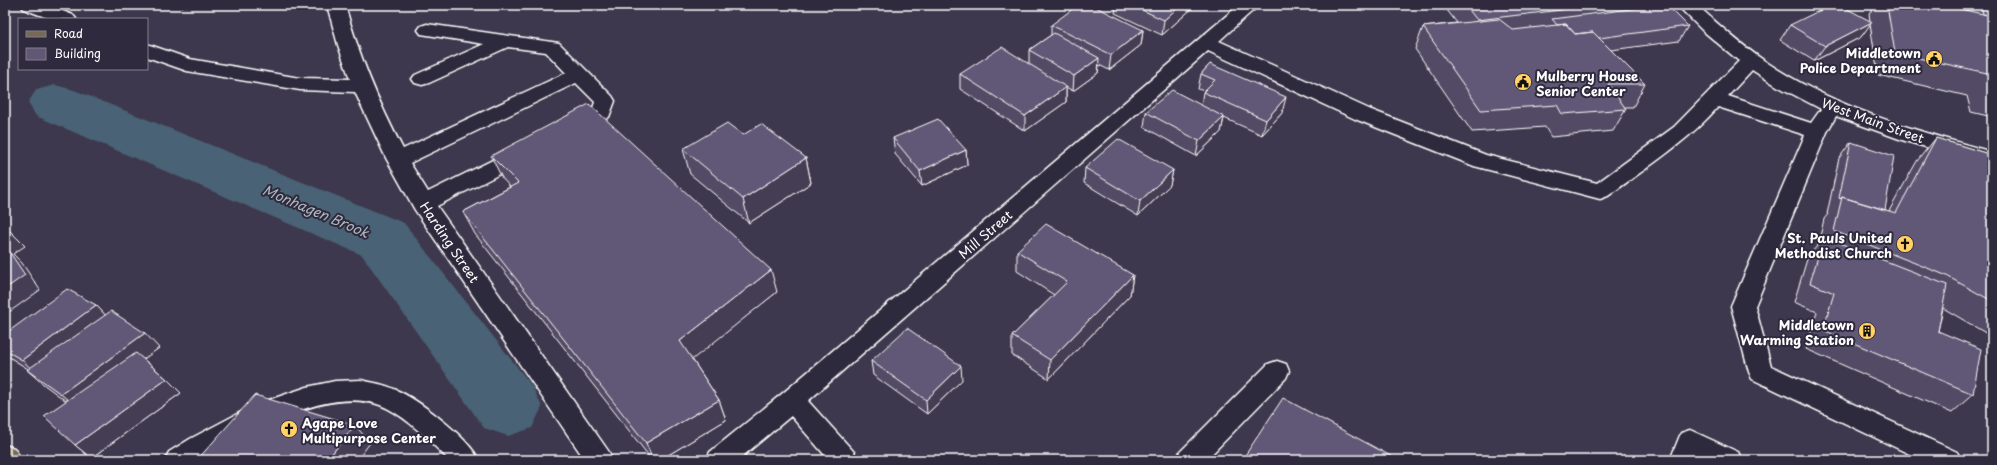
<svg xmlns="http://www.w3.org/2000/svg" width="1997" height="465" font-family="'Playpen Sans',sans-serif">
<rect width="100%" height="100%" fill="#3e384e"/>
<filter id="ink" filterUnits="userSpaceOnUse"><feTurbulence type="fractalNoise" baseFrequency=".025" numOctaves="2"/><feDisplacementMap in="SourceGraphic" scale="8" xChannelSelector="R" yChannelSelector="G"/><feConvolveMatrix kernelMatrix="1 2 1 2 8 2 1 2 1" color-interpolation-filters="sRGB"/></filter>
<g filter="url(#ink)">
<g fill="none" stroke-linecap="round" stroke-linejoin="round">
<path fill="#4a6274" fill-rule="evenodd" d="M55,85L74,90L404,223L532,386L542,407L532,428L508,436L484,428L362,255L36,116L28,103L36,90Z"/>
<defs>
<path id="minor" d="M21,5H47L73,15L76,19H50L24,9Z
M327,5H345C359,56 378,102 403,149L566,73L546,52L508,47L429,83L422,85L415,83L412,79L415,75L484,44L421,34L418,30L421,26L427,24L559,43L612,96L615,101L609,117C596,124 580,137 565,133L562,128L565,123L593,108L595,102L576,83L410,163L428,192L517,148L524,146L531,148L534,153L531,158L437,206L609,452L613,460H585L415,210L386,158L355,92L300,90L187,71L147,57V44L190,59L300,78L350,79L338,45Z
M1239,5H1259L1219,41L1369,109L1486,155L1597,183L1674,127L1739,61L1702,30L1677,5H1697C1722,28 1748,51 1777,69C1842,110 1918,131 1992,152V166L1905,141L1836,116L1827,132L1755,306L1771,366L1957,452L1961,460H1922L1752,379L1749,372L1731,306L1805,135L1718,107C1686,143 1646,168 1608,196L1600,199L1474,166L1355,119L1208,51L808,401L854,452L858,460H829L791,416L738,460H706L710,452L783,393ZM1752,70L1777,86L1821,109L1811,123L1728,96Z
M1277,361L1286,364L1289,371L1286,378L1206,460H1176L1180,452L1268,364Z
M361,380C372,383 384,384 394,389C418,399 468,437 479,460H449C429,441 406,415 380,405C339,390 285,414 249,433C233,441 218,453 201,459C194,462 174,460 165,460L169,452L190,439L241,412L269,400L307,387L335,381Z
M1690,430L1738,452L1742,460H1703L1697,457L1696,460H1670L1681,433Z"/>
<path id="major" d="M5,445L14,448L22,460H5Z"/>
</defs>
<use href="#minor" stroke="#fff" stroke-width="3"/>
<use href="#major" stroke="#fff" stroke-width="3"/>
<use href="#minor" fill="#2f2a3d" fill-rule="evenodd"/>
<use href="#major" fill="#776954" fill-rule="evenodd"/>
</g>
<path fill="#534c65" stroke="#fff" d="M175,5H185L182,7Z
M1116,5H1196L1162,35L1115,13Z
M1443,5H1672L1670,8L1688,26L1679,41L1611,50L1645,84L1633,107H1624L1626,109L1613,131L1551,137L1545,127L1472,132L1415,49L1423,27L1457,23Z
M1876,5H1942L1967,11L1965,5H1992V117L1971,112L1967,96L1878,75L1870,24L1861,37L1814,61L1780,40L1790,25L1870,21L1869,14Z
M1051,25L1143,30L1141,45L1109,70L1099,65L1098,73L1073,91L1066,87V102L1025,131L960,89V74L1029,63V50L1051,35Z
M1210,64L1282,113L1262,135L1224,118L1221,132L1196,156L1144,127L1146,112L1201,105L1203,92L1204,91L1198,89L1201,74Z
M743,135L806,158L811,183L749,223L690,174L683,149Z
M893,138L966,150L967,165L922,186L895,154Z
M1936,138L1992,155V332L1989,335L1943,308L1938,331L1973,394L1952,413L1806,349L1817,312L1794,302L1808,256L1818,245L1824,219L1828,214H1827L1839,158L1851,142L1885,210L1889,211L1917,161Z
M491,156L777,292L692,359L719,400L726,420L660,460H652L475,234L463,212L510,187L502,178Z
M1085,168L1173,170L1170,185L1138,216L1084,183Z
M1017,251L1133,275L1130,295L1049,379L1012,355V336L1054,295L1017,271Z
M96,305L105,315L159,348L143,359L167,379L181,393L91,458L75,445L66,401L43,384L27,370L28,369L9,357L5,353V334Z
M871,361L962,380L927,414L873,375Z"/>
<path fill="#443e53" stroke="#fff" d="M180,5H185L182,7Z
M1181,5H1196L1162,35L1164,20Z
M1872,22L1861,37L1814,61L1825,46Z
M1143,30L1141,45L1109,70L1111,55Z
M1099,58L1098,73L1073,91L1074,76Z
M1066,87V102L1025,131V116Z
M1286,97L1282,113L1262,135L1266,120Z
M1224,117L1221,132L1196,156L1199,141Z
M966,150L967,165L922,186L920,171Z
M806,158L811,183L749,223L743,199Z
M1173,170L1170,185L1138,216L1140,201Z
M10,231L25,246L13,254L22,263L40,290L5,315V234Z
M771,270L777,292L688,363L680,341Z
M1133,275L1130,295L1049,379L1050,360Z
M96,305L110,320L38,375L22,360Z
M145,333L159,348L77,408L61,394Z
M961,366L962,380L927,414L926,400Z
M167,379L181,393L91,458L75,445Z
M719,400L726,420L660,460H653L646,443Z
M355,425L370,443L357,460H327Z"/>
<path fill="#615876" stroke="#fff" d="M1078,5H1092L1143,30L1111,55L1051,25Z
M1131,5H1181L1164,20Z
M1465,5H1603L1477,20Z
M1662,5H1667L1688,26L1599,38L1593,32L1575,34L1566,24L1557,25L1552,19Z
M1831,5H1840L1872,22L1825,46L1790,25Z
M1887,5H1942L1992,16V90L1990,89L1987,73L1895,53Z
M1981,5H1992V16L1983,14Z
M1499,19L1513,30L1566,24L1575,34L1593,32L1645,84H1608L1626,109L1562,114L1557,105L1481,110L1423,27Z
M1054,33L1099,58L1074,76L1029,50Z
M1002,47L1066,87L1025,116L960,74Z
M1210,64L1286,97L1266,120L1203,92L1215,80L1201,74Z
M1172,90L1224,117L1199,141L1146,112Z
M589,104L771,270L680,341L719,400L646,443L463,212L518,183L491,156Z
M938,119L966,150L920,171L893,138Z
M727,123L743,135L761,124L806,158L743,199L683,149Z
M1936,138L1992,155V301L1945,275L1834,231L1842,197L1896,213Z
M1118,139L1173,170L1140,201L1085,168Z
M1851,142L1894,156L1885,210L1842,197L1840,199L1839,198Z
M1046,224L1133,275L1050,360L1012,336L1067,282L1017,251Z
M5,227L10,231L5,234Z
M1824,237L1947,285L1938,331L1981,349L1973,394L1823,330L1834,293L1810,283Z
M7,248L25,275L5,289V250Z
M67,289L96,305L22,360L5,350V334Z
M111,311L145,333L61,394L27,370Z
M907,328L961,366L926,400L871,361Z
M136,353L167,379L75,445L44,416Z
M255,395L355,425L327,460H197Z
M1283,398L1398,460H1242Z"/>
</g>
<defs>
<symbol id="civic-disc" viewBox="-11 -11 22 22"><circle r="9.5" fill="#ffd166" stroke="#2f2a3d"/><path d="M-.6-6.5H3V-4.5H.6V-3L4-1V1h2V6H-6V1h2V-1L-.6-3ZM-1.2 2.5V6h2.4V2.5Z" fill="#111"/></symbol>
<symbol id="church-disc" viewBox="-11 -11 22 22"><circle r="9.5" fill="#ffd166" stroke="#2f2a3d"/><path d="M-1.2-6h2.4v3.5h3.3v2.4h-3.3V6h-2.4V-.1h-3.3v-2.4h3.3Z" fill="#111"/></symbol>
<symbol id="building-disc" viewBox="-11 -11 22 22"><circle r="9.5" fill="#ffd166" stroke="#2f2a3d"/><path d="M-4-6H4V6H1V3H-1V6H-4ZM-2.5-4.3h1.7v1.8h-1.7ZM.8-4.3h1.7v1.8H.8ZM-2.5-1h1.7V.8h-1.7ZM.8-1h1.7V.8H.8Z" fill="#111"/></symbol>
</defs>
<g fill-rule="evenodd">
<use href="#civic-disc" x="1924" y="49" width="20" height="20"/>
<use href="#civic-disc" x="1513" y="72" width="20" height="20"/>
<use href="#church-disc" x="1895" y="234" width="20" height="20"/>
<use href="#building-disc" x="1857" y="321" width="20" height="20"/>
<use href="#church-disc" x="279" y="419" width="20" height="20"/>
</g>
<g text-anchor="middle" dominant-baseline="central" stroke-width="4" stroke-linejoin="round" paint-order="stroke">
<g font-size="13" font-weight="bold" fill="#fff" stroke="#2f2a3d" text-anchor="end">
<text x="1921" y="52">Middletown<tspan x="1921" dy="15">Police Department</tspan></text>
<text x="1536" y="75" text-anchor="start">Mulberry House<tspan x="1536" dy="15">Senior Center</tspan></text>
<text x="1892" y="237">St. Pauls United<tspan x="1892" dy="15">Methodist Church</tspan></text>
<text x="1854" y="324">Middletown<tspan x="1854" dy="15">Warming Station</tspan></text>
<text x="302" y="422" text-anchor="start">Agape Love<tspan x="302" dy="15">Multipurpose Center</tspan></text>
</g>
<g font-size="13" fill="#fff" stroke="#2f2a3d">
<text transform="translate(1873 120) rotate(20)">West Main Street</text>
<text transform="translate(985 234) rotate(-41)">Mill Street</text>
<text transform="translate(450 242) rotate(56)">Harding Street</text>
</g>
<g font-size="14" font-style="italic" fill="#aeb8c0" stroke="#2f2a3d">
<text transform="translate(316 211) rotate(23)">Monhagen Brook</text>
</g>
</g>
<rect width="1997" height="465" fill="none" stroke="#2f2a3d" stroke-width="20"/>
<rect x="10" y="10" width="1977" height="445" fill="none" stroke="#fff" stroke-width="1.5" filter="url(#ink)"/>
<rect x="18" y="18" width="130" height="52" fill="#2f2a3d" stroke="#827f8b"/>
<rect x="26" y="31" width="20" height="6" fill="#776954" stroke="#827f8b"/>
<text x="54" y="38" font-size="12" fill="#ffffff">Road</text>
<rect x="26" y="48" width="20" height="12" fill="#615876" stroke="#827f8b"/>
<text x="54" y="58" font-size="12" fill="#ffffff">Building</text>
</svg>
